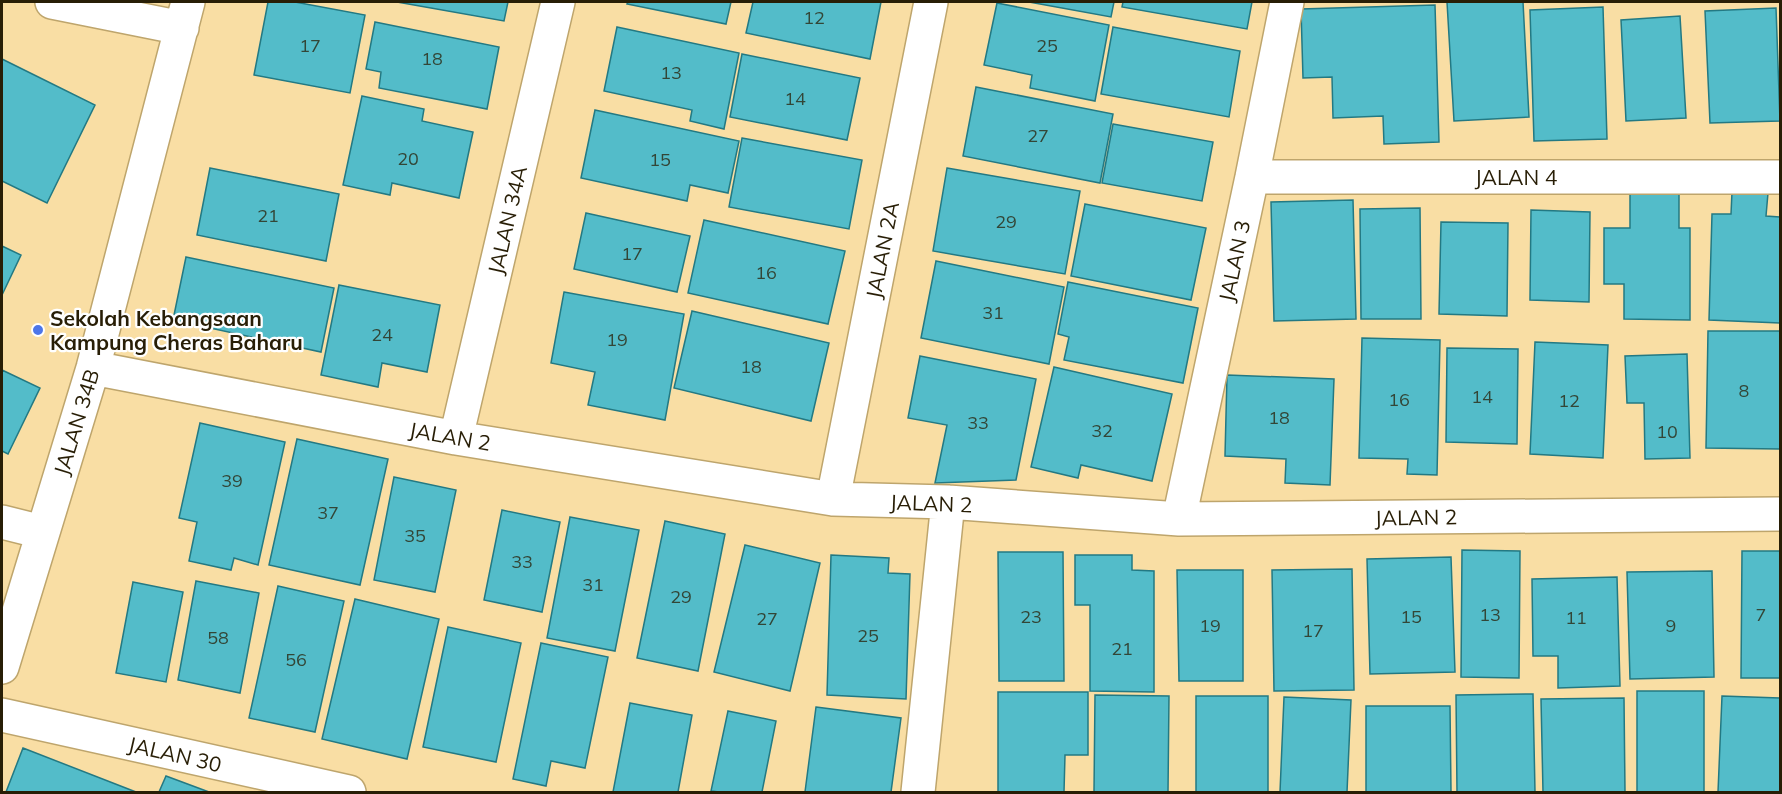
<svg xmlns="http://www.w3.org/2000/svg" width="1782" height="794" font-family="Mulish,sans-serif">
<rect width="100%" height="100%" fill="#f9dea4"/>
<path fill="#53bcc9" stroke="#237983" stroke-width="1.5" d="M268,2H295L365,15L350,93L254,75Z
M397,2H508L504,21Z
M628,2H731L726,24L627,4Z
M753,2H881L870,59L746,33Z
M1029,2H1114L1111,17Z
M1123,2H1252L1247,29L1122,7Z
M1447,2H1523L1529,117L1454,121Z
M997,3L1109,25L1095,101L1030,88L1032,75L984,65Z
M1435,5L1439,142L1384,144L1383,116L1333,118L1332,77L1303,78L1301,9Z
M1603,7L1607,139L1534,141L1530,10Z
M1776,8L1780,121L1710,123L1705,11Z
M1680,16L1686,118L1626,121L1621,20Z
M375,22L499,47L487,109L379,88L381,72L366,69Z
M617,27L739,53L724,129L690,121L692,110L604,91Z
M1113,27L1240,51L1229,117L1101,94Z
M742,54L860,78L847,140L730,117Z
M2,59L95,105L47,203L2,181Z
M976,87L1113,114L1100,183L963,156Z
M362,96L424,109L422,121L473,132L459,198L392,183L390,195L343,185Z
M595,110L739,141L728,193L690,185L687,201L581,178Z
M1113,124L1213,142L1202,201L1102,183Z
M742,138L862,160L849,229L729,207Z
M210,168L339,194L326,261L197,235Z
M947,168L1080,191L1065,274L933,251Z
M1630,192H1679V228H1690V320L1624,319V284H1604V228H1630Z
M1732,192L1768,193L1766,216L1780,217V323L1709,320L1712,214H1731Z
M1353,200L1356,319L1274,321L1271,202Z
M1085,204L1206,228L1191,300L1071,276Z
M1420,208L1421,319H1361L1360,209Z
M1531,210L1590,212L1589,302L1530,300Z
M586,213L690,236L677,292L574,269Z
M704,220L845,251L828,324L688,293Z
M1441,222L1508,223L1507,316L1439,314Z
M2,246L21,255L2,295Z
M186,257L334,288L321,352L173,320Z
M936,261L1064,287L1049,364L921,338Z
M1068,282L1198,308L1183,383L1064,360L1069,337L1058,334Z
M339,285L440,305L427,372L382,363L378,387L321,375Z
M564,292L684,314L665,420L588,405L595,372L551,363Z
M692,311L829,343L811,421L674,388Z
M1708,331H1780V449L1706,448Z
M1362,338L1440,340L1437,475L1407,474L1408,459L1359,458Z
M1535,342L1608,345L1603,458L1530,454Z
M1447,348L1518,349L1517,444L1446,442Z
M1687,354L1690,458L1645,459L1644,403H1627L1625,356Z
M920,356L1036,379L1016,480L935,483L947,425L908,418Z
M1054,367L1172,394L1152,481L1081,465L1078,478L1031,467Z
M2,370L40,388L8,454L2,451Z
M1227,375L1334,379L1330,485L1285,483L1286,459L1225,456Z
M200,423L285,442L258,565L234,558L231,570L189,561L197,522L179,518Z
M297,439L388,459L360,585L269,565Z
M394,477L456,490L435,592L374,580Z
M502,510L560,522L542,612L484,600Z
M570,517L639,530L615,651L547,638Z
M665,521L725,534L698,671L637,658Z
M745,545L820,563L790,691L714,672Z
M1462,550L1520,551L1519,678L1461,677Z
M1742,551H1780V678H1741Z
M998,552H1063L1064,681H999Z
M831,555L889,558L888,573L910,574L906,699L827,695Z
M1075,555H1132V570L1154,571V692L1090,691V605H1075Z
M1451,557L1455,672L1370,674L1367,559Z
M1352,569L1354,690L1274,691L1272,570Z
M1177,570H1243V681H1179Z
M1712,571L1714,677L1630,679L1627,572Z
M1617,577L1620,686L1558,688V656H1533L1532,579Z
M196,581L259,593L240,693L178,680Z
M133,582L183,592L166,682L116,673Z
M278,586L344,601L315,732L249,718Z
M355,599L439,619L407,759L322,739Z
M448,627L521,643L496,762L423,747Z
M541,643L608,657L585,768L551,761L546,786L513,779Z
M1637,691H1704V792H1637Z
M998,692H1088V755H1065L1064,792H998Z
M1533,694L1535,792H1457L1456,695Z
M1095,695L1169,696L1168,792H1094Z
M1196,696H1268V792H1196Z
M1722,696L1780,698V792H1718Z
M1284,697L1351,700L1347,792H1280Z
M1624,698L1625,792H1543L1541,699Z
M630,703L692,715L678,792H613Z
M1366,706H1450L1451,792H1366Z
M816,707L901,718L891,792H805Z
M728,711L776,721L762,792H719L711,791Z
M23,748L136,792H6Z
M166,776L209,792H159Z"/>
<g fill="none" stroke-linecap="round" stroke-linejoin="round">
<defs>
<path id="minor" d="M52,2L182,28
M1252,177H1780
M93,368L456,438L833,499L948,502L1179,519L1780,514
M456,438L558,2
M833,499L931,2
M1179,519L1252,177L1287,2
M2,522L42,532
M2,667L93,368L188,2
M2,715L349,792
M918,792L948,502"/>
</defs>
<use href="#minor" stroke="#bea56c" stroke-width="36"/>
<use href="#minor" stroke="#fff" stroke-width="33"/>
</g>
<circle fill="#4d76e9" stroke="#fff" stroke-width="2" cx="38" cy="330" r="6"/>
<g text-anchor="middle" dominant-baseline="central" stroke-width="4.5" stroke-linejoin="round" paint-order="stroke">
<g font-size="18" fill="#334637">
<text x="814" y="17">12</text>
<text x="310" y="45">17</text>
<text x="1047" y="45">25</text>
<text x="432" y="58">18</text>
<text x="671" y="72">13</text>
<text x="795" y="98">14</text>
<text x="1038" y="135">27</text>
<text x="408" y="158">20</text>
<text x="660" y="159">15</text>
<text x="268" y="215">21</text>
<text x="1006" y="221">29</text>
<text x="632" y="253">17</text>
<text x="766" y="272">16</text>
<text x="993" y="312">31</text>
<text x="382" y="334">24</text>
<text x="617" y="339">19</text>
<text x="751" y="366">18</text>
<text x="1744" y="390">8</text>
<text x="1482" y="396">14</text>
<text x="1399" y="399">16</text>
<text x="1569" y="400">12</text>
<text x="1279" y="417">18</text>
<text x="978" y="422">33</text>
<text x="1102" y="430">32</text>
<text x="1667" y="431">10</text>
<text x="232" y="480">39</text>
<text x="328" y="512">37</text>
<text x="415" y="535">35</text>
<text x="522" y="561">33</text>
<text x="593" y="584">31</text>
<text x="681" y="596">29</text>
<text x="1490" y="614">13</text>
<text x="1761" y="614">7</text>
<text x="1031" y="616">23</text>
<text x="1411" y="616">15</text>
<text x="1576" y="617">11</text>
<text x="767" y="618">27</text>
<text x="1210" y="625">19</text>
<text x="1671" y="625">9</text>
<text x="1313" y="630">17</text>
<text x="868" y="635">25</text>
<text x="218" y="637">58</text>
<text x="1122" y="648">21</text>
<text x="296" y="659">56</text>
</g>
<g font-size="21" fill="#281e06" stroke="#fff">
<text x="1516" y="177">JALAN 4</text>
<text transform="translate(507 220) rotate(-77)">JALAN 34A</text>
<text transform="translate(882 250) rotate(-79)">JALAN 2A</text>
<text transform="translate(1234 261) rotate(-78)">JALAN 3</text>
<text transform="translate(76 422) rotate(-73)">JALAN 34B</text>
<text transform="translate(450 436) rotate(10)">JALAN 2</text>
<text transform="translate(931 503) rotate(2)">JALAN 2</text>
<text transform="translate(1416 517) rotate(-1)">JALAN 2</text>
<text transform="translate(175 754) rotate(13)">JALAN 30</text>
</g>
<g font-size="21" font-weight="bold" fill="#281e06" stroke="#fff" text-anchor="start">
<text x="50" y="318">Sekolah Kebangsaan<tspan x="50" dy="24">Kampung Cheras Baharu</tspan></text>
</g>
</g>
<rect width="1782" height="794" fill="none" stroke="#281e06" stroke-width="6"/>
</svg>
